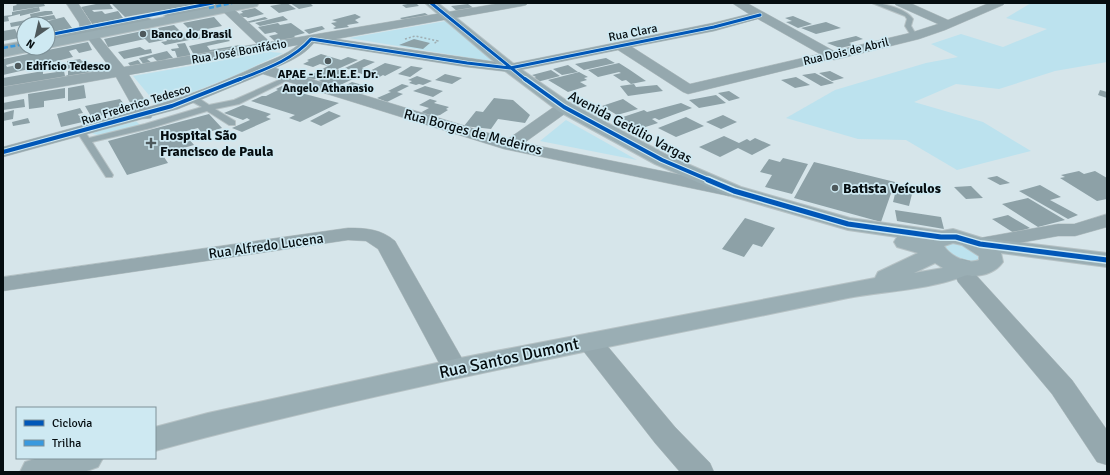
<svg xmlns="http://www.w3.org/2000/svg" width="1110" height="475" font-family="Signika,sans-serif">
<rect width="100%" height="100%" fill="#d6e5ea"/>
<path fill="#bce2ee" d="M1031,3H1107V62L1055,71L999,89L956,84L914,102L983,122L1031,151L957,170L906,140L858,139L786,118L835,90L926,63L958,57L931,44L961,34L1003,47L1047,29L1006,18Z
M446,21L495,62L349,38Z
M270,52L283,53L236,75L158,106L133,76Z
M566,120L637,160L540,141Z
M136,121L140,125L101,136L91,133Z
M950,239L985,254L978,264L947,257L941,242Z"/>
<path fill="#8da1a7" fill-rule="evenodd" d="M19,3H47V4H44L45,6L13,11V6L17,5L16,4Z
M101,3H109L113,9L92,10L94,12L102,11L105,14L118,11L123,18L92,24L81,7Z
M115,3H198V4L125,17L112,4Z
M287,3L296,9L279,13L270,6Z
M290,3H315L311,4L313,6L299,9Z
M413,3H416L419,6L406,8L402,5Z
M468,4L475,9L458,12L451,6Z
M39,7L40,11L20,16V14L8,17L9,21L3,22V16L12,15V12Z
M255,8L264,14L248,18L246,17H242L238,14L243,13L241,11Z
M45,11H52L53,14L31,18L30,14Z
M425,13L428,15L404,21L400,18Z
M355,14L361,17L355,20L359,23L347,25L349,27L335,29L333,28L336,27L331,23L337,22L332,20Z
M54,15L56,19L29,23L28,19Z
M283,16L288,20L260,26L255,23Z
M793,16L800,19L812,24L798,28L786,22L792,21L785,18Z
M64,17L72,28L48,33V24H45L44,22Z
M214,17L222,26L192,32L183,23Z
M265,17L268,19L248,23L246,22Z
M26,20L28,24L11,27L10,23Z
M826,22L841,28L816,34L801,28Z
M278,23L280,25L291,23L305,33L294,36L296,38L276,42L269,36L278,34L275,32L265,34L258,27Z
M174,25L189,40L165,45L161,42L167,41L158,28Z
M322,26L325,29L309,34L304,30Z
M15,29L19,38L3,41V31Z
M152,29L164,40L149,43L145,39L108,47L104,39Z
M214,32L218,35L193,40L189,36Z
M856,36L863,39L849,43L854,45L840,48L827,43Z
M227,38L230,41L207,46L210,50L240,45L244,49L195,57L189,46Z
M414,39L430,43L423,49L399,45Z
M88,42L92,50L79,53L76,49L69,51L73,57L49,63L51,64L3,75V59ZM20,61L22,64L7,67L6,65Z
M185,43L192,58L178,60L175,51H172L171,49L179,48L177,44Z
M140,47L145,50L151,49L152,53L124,59L118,52Z
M167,51L173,58L166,59L167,60L158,62L153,57L147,59L152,63L144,65L139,58Z
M321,54L341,60L348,57L358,60L313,80L305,78L328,66L320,64L313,67L303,64L309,61L307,60Z
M606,58L615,63L584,70L575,64Z
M80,59L82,61H85L87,64L55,72L54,67L68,64L67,61Z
M364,59L375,62L362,68L369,71L362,74L345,68Z
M138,60L142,65L132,68L128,63Z
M385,63L402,67L385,76L383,75L376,79L365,76L370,73L368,72Z
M619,63L630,70L646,81L631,84L626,80L622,81L613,75L621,73L619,72L598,77L588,70Z
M91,65L95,75L3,90V78L43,71V74L64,71L65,76L68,75V71L74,70V69Z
M568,65L578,72L562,75L553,69Z
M411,66L423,68L410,77L398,74Z
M336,69L346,72L336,76L345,79L349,77L353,79L336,87L323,82L317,85L312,83L321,80L318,79Z
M551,70L560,76L537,82L532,79L536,77L532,75Z
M830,71L844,78L832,81L819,73Z
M579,72L588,77L584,78L587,80L580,82L587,86L568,92L548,80Z
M815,73L834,83L821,86L802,75Z
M445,74L462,78L452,84L435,80Z
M417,76L432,81L423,85L419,84L416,85L409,83L412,81L408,80Z
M796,77L810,85L795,88L781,80Z
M352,82L373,88L362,94L358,92L351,95L335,91Z
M402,84L409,86L397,92L403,94L387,102L377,98L391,92L388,91Z
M634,84L636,87L657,85L663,91L628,96L620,86Z
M84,85L86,98L68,101V88Z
M282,86L288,88L286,89L339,103L300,122L289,118L295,115L251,101L262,96H266L278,90L276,89Z
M425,86L443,91L433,97L413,91Z
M65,88V98L44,101V107L29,109L28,94Z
M1100,90L1107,92V98L1098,95Z
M729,91L740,98L729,101L718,93Z
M716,95L726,103L699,108L689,100Z
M494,98L513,100L530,115L525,123L498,119L491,129L464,126L476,111L483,112Z
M24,99L25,107L3,110V103Z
M120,99L128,109L92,118L85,106Z
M430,99L437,101L434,103L449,107L446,109L448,110L440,115L431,117L420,113L429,108L419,105Z
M623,99L638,109L617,115L602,106Z
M681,103L692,108L659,120L655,118L652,119L658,123L636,130L617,119L644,110L647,112Z
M243,105L271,114L266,117L271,119L242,132L232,128L250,120L247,118L243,120L224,113Z
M80,108L83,113L78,114L79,116L85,114L87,121L61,127L57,114Z
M14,110L13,119L3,121V113Z
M329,111L341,116L321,126L310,121Z
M209,114L222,128L202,134L198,128L183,132L194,145L162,154L168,163L127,175L108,141Z
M723,115L737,122L721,129L706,122Z
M686,117L704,126L676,137L658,128Z
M28,118L30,123L13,126L12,122Z
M724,136L739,143L747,139L750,141L755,138L771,145L752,155L738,148L720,157L699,147Z
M783,158L808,164L792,194L765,187L772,175L760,172L769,159L780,162Z
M814,162L895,182L881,222L794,198Z
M1079,171L1084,174L1095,171L1107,178V199L1097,201L1060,178L1065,177L1061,175Z
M997,176L1010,183L1000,185L987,178Z
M1040,185L1061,197L1050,200L1078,215L1068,219L1019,191Z
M971,186L983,198L966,199L954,187Z
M896,190L912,194L909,206L893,202Z
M1028,198L1065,220L1038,227L1002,204Z
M895,210L941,217L944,229L897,221Z
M1008,215L1030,228L1014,233L992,219Z
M745,218L775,228L762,247L753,244L744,257L722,249Z"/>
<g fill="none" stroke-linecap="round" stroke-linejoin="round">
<defs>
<path id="service" d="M872,3C884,3 906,9 913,19L911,26L917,36L916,37H912L905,26L907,19L905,16Z
M288,76L290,77V79L239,104L215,109L235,121V125H229L207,111L151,128L92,142L113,175L112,177H106L77,132L81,130H84L89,138L145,124L202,107L191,101V97H197L209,105L234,100Z"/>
<path id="pedestrian" d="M219,3H236L232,6L169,19L164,16L169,13Z
M147,17L152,20L150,22L48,42V36Z
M24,41V47L3,51V45Z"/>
<path id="minor" d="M66,3H78L91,23L92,28L124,67L257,44L214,3H227L270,42L501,3H528L526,5L522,6L336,39L510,64L713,23L749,14L732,3H747L834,51L910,33L938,24L896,5L894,3H910L948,20L989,3H1005L1003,5L945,30L919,39L834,60L831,59L688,94L683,92L618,50L510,72L467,67L314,43C303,56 290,61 275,68L508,139L558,104L564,102L570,104L572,107L570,110L524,143L736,186L739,190L736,194L729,196L504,149L263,74L178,109L152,116L151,118L142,119L3,157V147L135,111L116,77L3,97V87L111,69L80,28L79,23ZM758,19L820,54L690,84L632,47L714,31ZM298,45C286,55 271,60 257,66C222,82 186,97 149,107L129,75Z
M1107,214V227L1075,236H1058L980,250L972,249L969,244L972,239L980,238L1058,224H1074Z
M348,228C366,228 381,229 395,241L468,369L464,376L455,379L446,376L378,249L366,241L348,240L3,291V277Z
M962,259L970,261L976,275L1072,380L1107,430V465L1097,462L1052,394L958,282L951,266L954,261Z
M590,333L599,336L675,427L710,463L714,472H680L655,443L581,348L577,342L581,336Z"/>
<path id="secondary" d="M235,3H259L257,6L253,7L48,48H47L48,40Z
M425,3H438L515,65L570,103L669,156L741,187L850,218L942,231L953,229L982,238L1107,253V267L1001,253L1003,262C996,272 984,276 972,276C969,275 966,275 964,276C928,290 886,291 848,298C617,346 383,389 155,451V427L208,413L455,359L875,278L878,272L918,253L897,247L894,242L897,237L848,230L727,195L655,164L558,111L505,71ZM953,243L962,245L979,256V260C968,265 950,256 944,246ZM935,263L943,268L914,273Z
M24,44V48H34L32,51L3,57V49Z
M38,458H103L98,467L84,472H20L25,462Z"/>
</defs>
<use href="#service" stroke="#b6c2c5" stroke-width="2"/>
<use href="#pedestrian" stroke="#b6c2c5" stroke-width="2"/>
<use href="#minor" stroke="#b6c2c5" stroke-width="1"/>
<use href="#secondary" stroke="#b6c2c5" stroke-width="2"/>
<path stroke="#9fadb1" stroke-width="1.5" stroke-dasharray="2 2" stroke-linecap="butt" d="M405,39L415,36L438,41L433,44"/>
<use href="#service" fill="#95a8ae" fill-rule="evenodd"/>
<use href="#pedestrian" fill="#95a8ae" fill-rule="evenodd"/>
<use href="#minor" fill="#95a8ae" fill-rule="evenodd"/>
<use href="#secondary" fill="#9aaeb4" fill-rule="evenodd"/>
<path stroke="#3999de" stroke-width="2.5" stroke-dasharray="5 2.5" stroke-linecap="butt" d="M209,8L232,3
M3,48L24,44"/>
<defs>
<path id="cycleway-far2" d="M431,3L526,80
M48,35L213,3
M238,80C263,70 293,60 311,39L467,63L510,68L714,27L760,15"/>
<path id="cycleway-far1" d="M525,79L564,107L662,160L711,181
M3,152L172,106L240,79"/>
<path id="cycleway" d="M708,180L734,191L848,224L941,237H956L980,244L1107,260"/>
</defs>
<use href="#cycleway-far2" stroke="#cee9f2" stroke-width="4.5"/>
<use href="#cycleway-far1" stroke="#cee9f2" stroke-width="6"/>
<use href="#cycleway" stroke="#cee9f2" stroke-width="8"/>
<use href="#cycleway-far2" stroke="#0057b8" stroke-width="3"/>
<use href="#cycleway-far1" stroke="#0057b8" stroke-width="4"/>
<use href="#cycleway" stroke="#0057b8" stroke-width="5"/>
</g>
<g fill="#4e595c" stroke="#cee9f2" stroke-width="1.5">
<circle cx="143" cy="34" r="4"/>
<circle cx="328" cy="61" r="4"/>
<circle cx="18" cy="66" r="4"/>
<path d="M149 137h4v4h4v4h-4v4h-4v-4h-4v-4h4z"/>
<circle cx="835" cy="188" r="4"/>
</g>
<g text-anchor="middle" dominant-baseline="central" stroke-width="3.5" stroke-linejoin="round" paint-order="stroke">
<g font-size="12" fill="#050d10" stroke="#cee9f2">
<text transform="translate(633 33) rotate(-11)">Rua Clara</text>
<text transform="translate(239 52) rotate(-10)">Rua José Bonifácio</text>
<text transform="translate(846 52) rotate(-13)">Rua Dois de Abril</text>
<text transform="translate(136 105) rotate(-17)">Rua Frederico Tedesco</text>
</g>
<g font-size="12" font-weight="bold" fill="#050d10" stroke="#cee9f2" text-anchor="start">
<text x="151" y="34">Banco do Brasil</text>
<text x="26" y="66">Edifício Tedesco</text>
<text x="328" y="74" text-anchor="middle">APAE - E.M.E.E. Dr.<tspan x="328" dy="14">Angelo Athanasio</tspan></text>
</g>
<g font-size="14" fill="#050d10" stroke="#cee9f2">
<text transform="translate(630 127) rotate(28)">Avenida Getúlio Vargas</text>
<text transform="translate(473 132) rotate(15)">Rua Borges de Medeiros</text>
<text transform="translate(266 246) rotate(-8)">Rua Alfredo Lucena</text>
</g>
<g font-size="14" font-weight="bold" fill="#050d10" stroke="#cee9f2" text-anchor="start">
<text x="160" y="135">Hospital São<tspan x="160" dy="16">Francisco de Paula</tspan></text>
<text x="843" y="188">Batista Veículos</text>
</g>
<g font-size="17" fill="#050d10" stroke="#cee9f2">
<text transform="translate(509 358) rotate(-12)">Rua Santos Dumont</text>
</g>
</g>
<rect width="1110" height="475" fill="none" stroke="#050d10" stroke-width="8"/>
<rect x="16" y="407" width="140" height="52" fill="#cee9f2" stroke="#7e9198"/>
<rect x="24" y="420" width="20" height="6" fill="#0057b8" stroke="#7e9198"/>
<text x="52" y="427" font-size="12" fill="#050d10">Ciclovia</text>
<rect x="24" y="440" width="20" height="6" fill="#3999de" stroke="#7e9198"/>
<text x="52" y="447" font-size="12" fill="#050d10">Trilha</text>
<g transform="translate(36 36) rotate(214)"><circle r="19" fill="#cee9f2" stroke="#7e9198"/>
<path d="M0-3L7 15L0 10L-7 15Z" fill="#4e595c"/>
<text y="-6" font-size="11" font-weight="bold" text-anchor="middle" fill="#050d10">N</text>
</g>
</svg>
